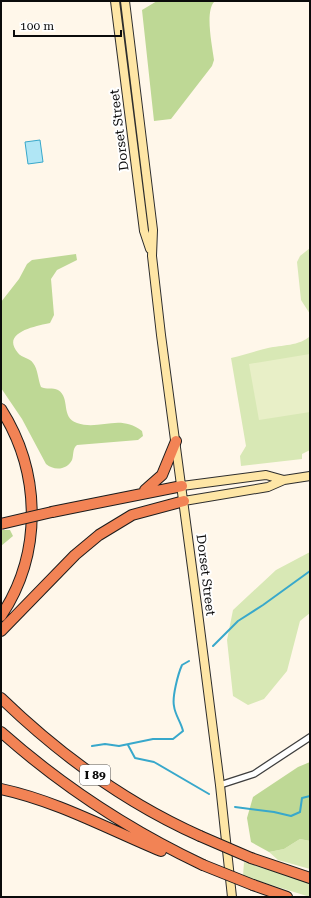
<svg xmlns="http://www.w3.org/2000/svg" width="311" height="898" font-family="'Roboto Serif',serif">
<rect width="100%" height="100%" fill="#fff7ea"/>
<path fill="#d8e8b5" d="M310,248V314L301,300L297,262L300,256Z
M310,336V450L302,454V459L241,466L240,456L246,446L231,358C244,355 256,351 268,348C281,345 300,346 310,336Z
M310,552V613L300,621L287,671L264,699L248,705L233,696L227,640L233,610L276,570Z
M300,839L310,841V869L278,860L269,852L284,849Z
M244,862L310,883V897L243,876Z"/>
<path fill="#bed895" d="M157,1H218L214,2C205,12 212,45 214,60L212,66L171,119L154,121L142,10Z
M76,254L77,260L57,270L51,279L54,315L50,323C37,326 0,332 18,353C22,358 30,358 33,363C38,369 38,380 41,387C46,390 53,387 58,390C71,398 60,417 77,423C100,431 119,413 142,431L143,436L138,440L77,445C72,449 74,455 72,460C67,470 54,471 46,464L22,419L1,388V302L19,279L27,264L32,260Z
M1,530H10L13,536L1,546Z
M310,762V841L300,839L284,849L269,852L251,842L247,818L253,797L298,767Z"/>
<path fill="#e8efc7" d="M310,354V412L259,420L249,364Z"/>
<path fill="#b0e6f5" stroke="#38a8cb" d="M40,140L43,162L28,164L25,142Z"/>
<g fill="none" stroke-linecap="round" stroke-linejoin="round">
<path stroke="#38a8cb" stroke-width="2" d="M213,646L238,621L263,605L310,571
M128,745L135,758L154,762L209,794
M92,746L105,744L119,746L153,739H173L183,731C181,722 175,715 174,706C172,697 178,674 182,665L189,661
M235,807L274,812L291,816L300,812L302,798L310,796"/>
<defs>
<path id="street" d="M220,785L254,774L310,737"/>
<path id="secondary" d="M115,1L144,231L150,249
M125,1L153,230L152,256L161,335L197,605L220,785L232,897
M182,486L266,475L284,480
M184,501L268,487L284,480L310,476"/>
<path id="highway" d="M1,409C41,472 43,553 1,616
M145,490L162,475L176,441
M52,512L182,486
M1,631L75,555L99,535L132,515L184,501
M1,698C59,754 126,803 200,836
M1,732C62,786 129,830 203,865
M1,789C57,801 108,829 161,851
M251,858L310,878
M253,885L287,897"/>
</defs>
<use href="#street" stroke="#3e3e3e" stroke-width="8"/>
<use href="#secondary" stroke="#2d2d2d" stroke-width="10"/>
<use href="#highway" stroke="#1c1c1c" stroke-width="12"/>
<use href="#street" stroke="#fff" stroke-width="5.5"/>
<use href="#secondary" stroke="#fee6a6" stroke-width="8"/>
<use href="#highway" stroke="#f28355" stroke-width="10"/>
<defs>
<path id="highway-bridge" d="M1,524L52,512
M200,836L251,858
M203,865L253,885"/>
</defs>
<use href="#highway-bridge" stroke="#1c1c1c" stroke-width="12" stroke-linecap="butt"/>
<use href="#highway-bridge" stroke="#f28355" stroke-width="10"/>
</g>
<g text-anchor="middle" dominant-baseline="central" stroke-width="4" stroke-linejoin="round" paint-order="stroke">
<rect fill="#fff" stroke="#545454" stroke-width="1" x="80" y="765" width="30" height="20" rx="3"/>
<g font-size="12" font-weight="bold" fill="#0b0b0b">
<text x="95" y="775">I 89</text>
</g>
<g font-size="13" fill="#0b0b0b" stroke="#fff">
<text transform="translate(119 130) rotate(-97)">Dorset Street</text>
<text transform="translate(206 575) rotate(83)">Dorset Street</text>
</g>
</g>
<rect width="311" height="898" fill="none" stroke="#0b0b0b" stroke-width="4"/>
<path d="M14 30v6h107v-6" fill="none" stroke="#0b0b0b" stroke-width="2"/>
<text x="20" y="30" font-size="12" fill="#0b0b0b" stroke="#ffffff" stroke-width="3" paint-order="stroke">100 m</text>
</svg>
